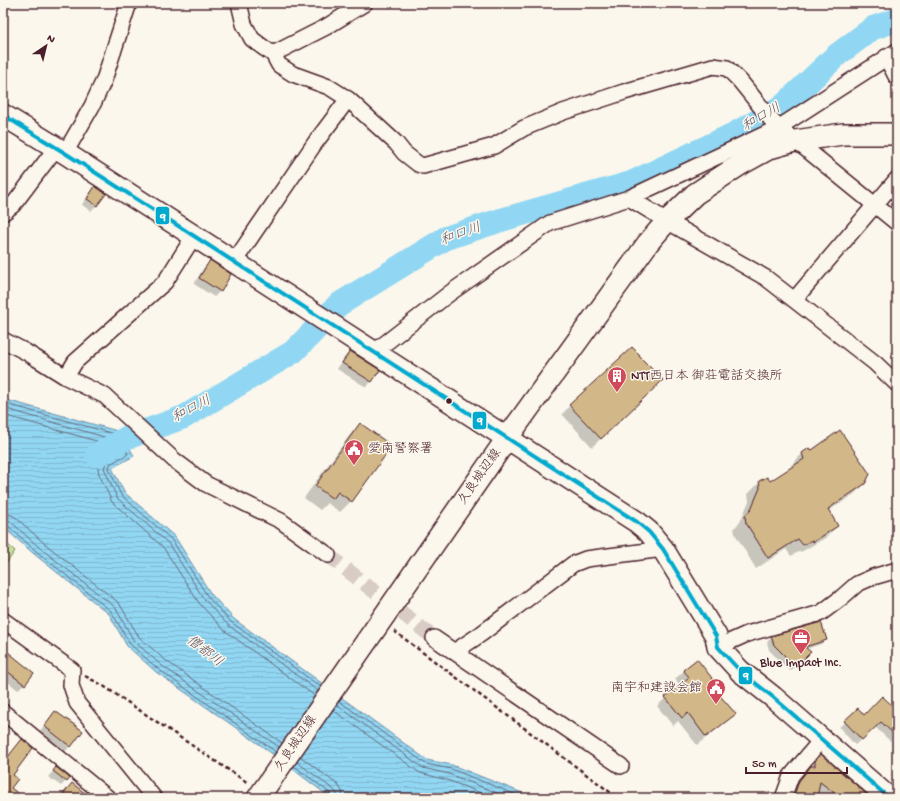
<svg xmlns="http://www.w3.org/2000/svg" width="900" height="801" font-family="'Gochi Hand','Klee One',sans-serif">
<defs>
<pattern id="water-rules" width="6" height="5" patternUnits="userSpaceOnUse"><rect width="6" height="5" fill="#91d7f3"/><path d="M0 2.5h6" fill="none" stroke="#7fb8d0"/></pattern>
</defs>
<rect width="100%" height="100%" fill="#fbf7ec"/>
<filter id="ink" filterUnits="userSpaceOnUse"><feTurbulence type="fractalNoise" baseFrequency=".025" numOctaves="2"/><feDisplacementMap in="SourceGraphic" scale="8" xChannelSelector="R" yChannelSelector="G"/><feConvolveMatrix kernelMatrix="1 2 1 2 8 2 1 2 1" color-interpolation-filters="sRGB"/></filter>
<g filter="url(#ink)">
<path fill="#c3e29a" stroke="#868062" d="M7,544L15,551L3,568V550Z"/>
<path fill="url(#water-rules)" stroke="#758da3" d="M3,399L121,432L134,456L112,468L124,492L175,537L211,594L234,619L427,760L452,765L535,798H331L259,744L156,672L127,646L109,614L34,554L3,527Z"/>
<path fill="#0003" d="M95,188L97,205L91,211L82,205L89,193Z
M210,262L230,275L220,291L214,297L194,284L204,267Z
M350,352L372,381L366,387L337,369L344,358Z
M637,356L653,389L592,447L562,414L570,406Z
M360,424L351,501L340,512L327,503L320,510L304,498L349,436Z
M802,454L864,484L852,496L828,511L837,526L825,538L801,552L800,551L791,556L786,549L756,569L735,534L734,528L740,522L749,501L748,494L760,482L770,483L792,468L791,465Z
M772,637L826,639L821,644L806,649L809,652L790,671L769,650L767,642Z
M3,649L33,673L18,690L3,678Z
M696,660L718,687L714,691L735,714L726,722L697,745L678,721L673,726L657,706L680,685L675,679Z
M55,712L70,746L65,752L39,732Z
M897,712V733L890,741L875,727L855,745L839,727L845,722L864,716Z
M816,761L869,798H790L794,787Z
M56,768L66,781L61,786L48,777Z"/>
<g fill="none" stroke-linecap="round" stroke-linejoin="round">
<path stroke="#66697b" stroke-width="1" d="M3,403L118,435L128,454L110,464L109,469L121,495L172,540L208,597L231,622L321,687
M3,408L115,440L121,452L107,461L104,468L117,498L168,543L204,599L228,625L318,691
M3,415L111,445L113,450L101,458L98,468L99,474L112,502L163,547L199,603L224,630L315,696
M3,513L8,514L14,516L44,543L119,603L139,637L165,660L282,743
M3,519L10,521L40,548L115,607L134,641L161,665L279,747
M3,524L7,525L36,551L111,611L130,644L158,669L276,752
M339,701L426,764L451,769L524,798
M337,705L423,768L449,774L510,798
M333,710L420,773L447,780L494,798
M301,757L338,785L342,791L343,798
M297,762L334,790L337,794V798
M294,766L330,793L332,798"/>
<path stroke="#91d7f3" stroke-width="24" d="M97,455L126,438L184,417L293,352L310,335L338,305L446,238L501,220L631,183L734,134L781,108L837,55L873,28L897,20"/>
</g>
<path fill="#d2b888" stroke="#4a1f2b" d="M95,186L106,194L97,206L87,199Z
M210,260L231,274L221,292L199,278Z
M632,347L640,355L639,356L663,380L601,439L569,405Z
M350,351L380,370L372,382L342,363Z
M360,423L392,446L352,502L338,492L333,499L315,486Z
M840,430L870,474L865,484L828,509L838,526L813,542L812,540L803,545L798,539L768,558L746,523L745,516L751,509L760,488L759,481L767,477L770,481L804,459L802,453L809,448L812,450Z
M821,622L827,640L805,647L811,652L796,667L774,645L771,636Z
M3,648L34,673L25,685L3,668Z
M697,659L719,687L715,690L736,714L706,737L688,713L682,718L665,697L689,677L683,670Z
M882,696L897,710V737L881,722L862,740L844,721L858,708L864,715Z
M55,711L83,731L71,747L44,726Z
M22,739L33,748L13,775L18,779L11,788L24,798H3V763Z
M821,754L871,798H841L820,782L817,798H793L799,781L811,766H815V761Z
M56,767L70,778L67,782L53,771Z
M72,783L91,798H60Z"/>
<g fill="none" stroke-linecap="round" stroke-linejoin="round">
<path stroke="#d8ccc5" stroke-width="15" stroke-dasharray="15 8" stroke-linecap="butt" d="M328,555L434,638"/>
<defs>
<path id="street" d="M239,3L244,24L252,39L264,48L273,54L279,65L293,74L329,87L348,99L396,143L404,153L418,164L423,166L494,146L524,128L563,112L624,92L713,66L727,68L740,81L778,128L806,149L897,223
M273,54L326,27L365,3
M886,57L897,78
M65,153L92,106L104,80L129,3
M629,198L667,221L766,278L875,363L897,384
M3,213L13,205L56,148
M234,262L315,143L348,99
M794,300L897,179
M3,340L26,352L66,377L105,396L174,460L206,484L281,521L328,555
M374,352L450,293L550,223L629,198L778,128L897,51
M66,377L75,362L165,282L194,236
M3,620L72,670L71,685L77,703L154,798
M434,638L621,766
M718,647L747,634L821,613L841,598L857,584L873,577L897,570
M454,652L481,634L573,564L586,559L663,549
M3,712L108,798
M783,798L791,776L821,740"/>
<path id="secondary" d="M3,115L65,153L194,236L637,522L649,532L663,549L716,636L718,647L740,671L773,697L889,798
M258,798L508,437L648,243L667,221L695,194L741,164L770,148L795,141L843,134H897"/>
</defs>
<use href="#street" stroke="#4a1f2b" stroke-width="18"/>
<use href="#secondary" stroke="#4a1f2b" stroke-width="24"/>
<path stroke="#4a1f2b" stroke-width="2.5" stroke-dasharray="4 3" stroke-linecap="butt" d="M394,631L618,798
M85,676L102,685L248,783"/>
<use href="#street" stroke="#fbf7ec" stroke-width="15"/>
<use href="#secondary" stroke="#fbf7ec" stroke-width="21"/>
<defs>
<path id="bus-1" d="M3,115L65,153L194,236L637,522L649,532L663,549L716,636L718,647L740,671L773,697L889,798"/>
</defs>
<use href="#bus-1" stroke="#fbf7ec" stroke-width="7"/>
<use href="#bus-1" stroke="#00a9ce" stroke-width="4"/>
</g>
</g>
<defs>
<symbol id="building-pin" viewBox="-11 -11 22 30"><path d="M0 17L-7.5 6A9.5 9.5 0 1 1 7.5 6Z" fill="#d1495b" stroke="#fbf7ec"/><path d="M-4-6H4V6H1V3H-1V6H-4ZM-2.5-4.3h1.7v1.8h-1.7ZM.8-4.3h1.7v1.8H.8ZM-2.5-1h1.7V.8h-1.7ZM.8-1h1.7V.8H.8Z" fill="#fff"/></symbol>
<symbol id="civic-pin" viewBox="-11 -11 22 30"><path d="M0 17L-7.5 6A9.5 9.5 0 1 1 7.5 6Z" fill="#d1495b" stroke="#fbf7ec"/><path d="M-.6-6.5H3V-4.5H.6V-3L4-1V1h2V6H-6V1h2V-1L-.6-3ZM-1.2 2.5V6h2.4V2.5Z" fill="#fff"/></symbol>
<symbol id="office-pin" viewBox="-11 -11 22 30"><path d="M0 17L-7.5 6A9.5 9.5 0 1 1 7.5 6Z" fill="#d1495b" stroke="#fbf7ec"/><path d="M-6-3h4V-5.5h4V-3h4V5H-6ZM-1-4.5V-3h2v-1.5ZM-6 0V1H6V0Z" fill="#fff"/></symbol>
</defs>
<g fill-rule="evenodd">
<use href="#building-pin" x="606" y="365" width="22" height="30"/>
<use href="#civic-pin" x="343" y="438" width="22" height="30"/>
<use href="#office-pin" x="790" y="627" width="22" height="30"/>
<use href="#civic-pin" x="705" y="677" width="22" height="30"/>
</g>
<circle fill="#4a1f2b" stroke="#fbf7ec" stroke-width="1.5" cx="449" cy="401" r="3.5"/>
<g text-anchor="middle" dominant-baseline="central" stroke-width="3" stroke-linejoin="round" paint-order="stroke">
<g font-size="13" fill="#4a1f2b" stroke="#fbf7ec" text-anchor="start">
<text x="631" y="376">NTT西日本 御荘電話交換所</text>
<text x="368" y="449">愛南警察署</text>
<text x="801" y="663" text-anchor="middle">Blue Impact Inc.</text>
<text x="702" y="688" text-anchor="end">南宇和建設会館</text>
</g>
<g font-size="13" fill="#4a1f2b" stroke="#fbf7ec">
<text transform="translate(480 477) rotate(-55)">久良城辺線</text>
<text transform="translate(296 744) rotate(-56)">久良城辺線</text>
</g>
<g font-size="14" font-style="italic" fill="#5f5667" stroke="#fbf7ec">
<text transform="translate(762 118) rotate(-30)">和口川</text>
<text transform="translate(461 235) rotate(-20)">和口川</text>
<text transform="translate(192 410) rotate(-28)">和口川</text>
<text transform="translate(204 652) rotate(38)">僧都川</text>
</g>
</g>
<g stroke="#fbf7ec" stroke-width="1.5">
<rect x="155" y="206" width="15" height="19" rx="4" fill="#00a9ce"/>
<rect x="472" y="411" width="15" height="19" rx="4" fill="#00a9ce"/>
<rect x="738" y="666" width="15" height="19" rx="4" fill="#00a9ce"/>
</g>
<g font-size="11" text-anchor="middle" font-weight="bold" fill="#fff">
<text x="163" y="220">9</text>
<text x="480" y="424">9</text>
<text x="746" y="679">9</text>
</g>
<rect width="900" height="801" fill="none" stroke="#fbf7ec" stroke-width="16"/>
<rect x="8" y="8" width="884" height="785" fill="none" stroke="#4a1f2b" stroke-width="1.5" filter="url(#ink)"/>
<g transform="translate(46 46) rotate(35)" stroke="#fbf7ec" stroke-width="3" paint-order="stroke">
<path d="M0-3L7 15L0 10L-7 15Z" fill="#4a1f2b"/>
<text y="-6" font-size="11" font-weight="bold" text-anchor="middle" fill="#4a1f2b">N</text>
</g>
<path d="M746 767v6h101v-6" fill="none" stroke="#4a1f2b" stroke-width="2"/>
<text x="752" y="767" font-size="12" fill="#4a1f2b" stroke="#fbf7ec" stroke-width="3" paint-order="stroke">50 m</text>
</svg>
